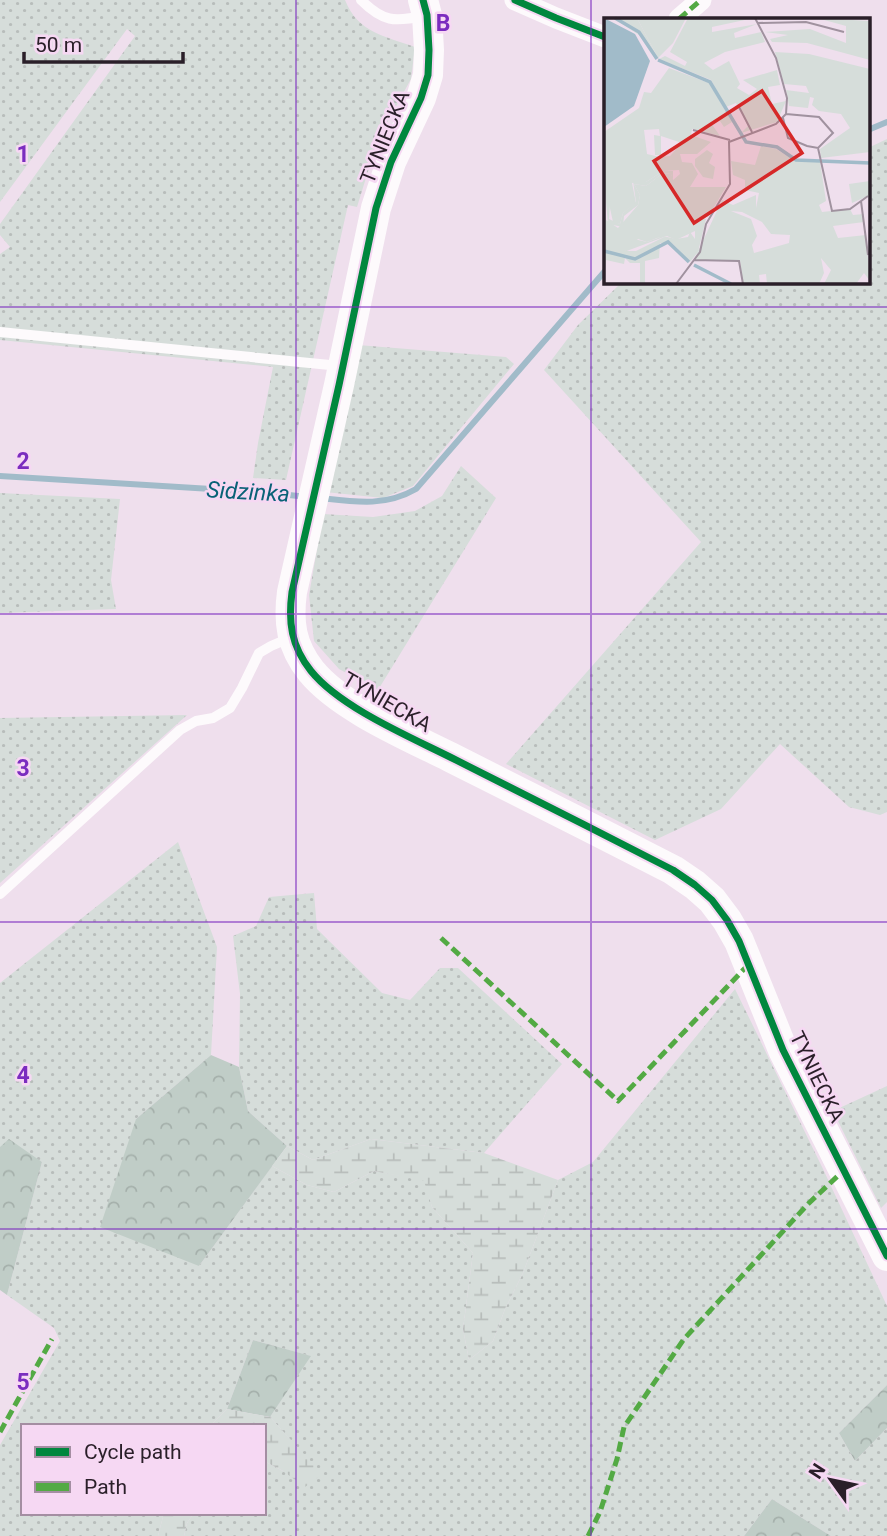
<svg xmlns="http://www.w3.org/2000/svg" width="887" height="1536" font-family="Roboto,sans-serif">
<defs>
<pattern id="grass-dots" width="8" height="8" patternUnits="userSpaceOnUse" patternTransform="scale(1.75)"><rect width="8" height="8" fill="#d6ddda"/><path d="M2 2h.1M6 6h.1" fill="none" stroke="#b8bdbb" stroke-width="1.8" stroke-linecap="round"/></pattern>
<pattern id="forest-crowns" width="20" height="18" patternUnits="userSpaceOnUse" patternTransform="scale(1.75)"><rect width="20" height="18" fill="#c0cdc7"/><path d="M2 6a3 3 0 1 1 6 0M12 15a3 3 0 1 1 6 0" fill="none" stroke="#a5b0ab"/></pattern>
<pattern id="wetland-marsh" width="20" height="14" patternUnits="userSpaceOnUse" patternTransform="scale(1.75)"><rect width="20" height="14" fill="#d6ddda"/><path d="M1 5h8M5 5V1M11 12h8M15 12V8" fill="none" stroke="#b8bdbb"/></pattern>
</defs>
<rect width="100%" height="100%" fill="#efdfed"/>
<path fill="url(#grass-dots)" d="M0,0H345C358,33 385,36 415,47L411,79L378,139L357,207L348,205L286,480L253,478L258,443L273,367L0,340V254L10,247L0,235V224L135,36L127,29L0,202Z
M887,139V812L880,815L849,807L780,744L721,809L655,840L506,764L701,542L544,370L578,325L622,282H868V148Z
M358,345L506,357L514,364L413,486L383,498L325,492Z
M461,466L496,498L378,690L339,669L314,641L309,595L323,514L373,517L415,511L442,496Z
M0,493L120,499L111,580L116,609L0,613Z
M187,715L0,883V718Z
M178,842L217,947L211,1055L136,1119L199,1266L272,1166L307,1185L334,1192L374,1171L425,1180L432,1207L473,1253L463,1329L469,1360L493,1341L505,1309L523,1273L558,1180L593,1162L735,989L823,1169L887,1306V1385L839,1433L855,1461L887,1428V1536H831L772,1499L744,1536H184L187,1523L194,1513H264V1461L283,1471L321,1474L270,1417L310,1356L253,1340L227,1409L210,1426H23V1513H164L158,1536H0V1445L60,1341L54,1328L7,1295L42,1162L0,1147V983Z
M314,893L317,929L382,993L410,1000L440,968H458L562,1064L484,1153L371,1139L313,1160L287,1146L248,1111L239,1067L240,994L233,936L256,926L269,897Z
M887,1086V1202L881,1208L833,1111Z"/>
<path fill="url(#forest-crowns)" d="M211,1055L239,1067L248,1111L287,1146L199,1266L100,1227L136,1119Z
M9,1139L42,1162L7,1295L0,1290V1147Z
M253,1340L311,1356L270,1417L227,1409Z
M887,1385V1428L855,1461L839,1433Z
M772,1499L831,1536H744Z"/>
<path fill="url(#wetland-marsh)" d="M371,1139L484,1153L558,1180L523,1273L505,1309L493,1341L469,1360L463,1329L473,1253L432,1207L424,1181L374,1171L334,1192L307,1185L272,1166L287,1146L313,1160Z
M227,1409L270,1417L322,1474L305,1487L283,1471L264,1461V1426H210Z
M164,1513H194L187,1523L184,1536H158Z"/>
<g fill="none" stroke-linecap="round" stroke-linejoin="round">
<path stroke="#a1bbc9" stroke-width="6" d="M868,130L887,122
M0,476L262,492L307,497
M321,498C355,502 385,507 416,489L605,271"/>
<path stroke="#fdfafc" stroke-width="10" d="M361,0C383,22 394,22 424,16
M0,332L340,366
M0,894L180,730L196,721L213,718L230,708L242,688L259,653L271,646L292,637"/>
<path stroke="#fdfafc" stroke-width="21" d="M515,0L556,18L605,37
M679,19L701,0"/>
<path stroke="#fdfafc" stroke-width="30" d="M423,0L427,15L429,50L428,75L421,98L391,162L376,208L339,385L292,592C288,622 291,646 311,671C340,707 408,736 450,757C524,794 599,832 673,870L695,885L712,900L727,920L739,941L783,1050L887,1256"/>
<path stroke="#53aa44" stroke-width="5" stroke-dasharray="10 5" stroke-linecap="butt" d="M679,19L701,0
M441,938L618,1101L748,965
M0,1432L52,1339
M588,1536L600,1512L617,1459L624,1427L684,1339L808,1204L844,1170"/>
<defs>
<path id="cycleway" d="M423,0L427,15L429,50L428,75L421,98L391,162L376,208L339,385L292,592C288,622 291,646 311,671C340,707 408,736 450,757C524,794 599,832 673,870L695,885L712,900L727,920L739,941L783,1050L887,1256
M515,0L556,18L605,37"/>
</defs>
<use href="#cycleway" stroke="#f6d8f3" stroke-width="11"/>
<use href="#cycleway" stroke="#00873e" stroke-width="7"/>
</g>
<path fill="none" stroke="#7b2cbf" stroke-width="2" stroke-opacity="0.55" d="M296,0V1536M591,0V1536M0,307H887M0,614H887M0,922H887M0,1229H887"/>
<g text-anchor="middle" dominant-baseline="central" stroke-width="5" stroke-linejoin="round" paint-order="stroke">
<g font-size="21" fill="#2a1f29" stroke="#f6d8f3">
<text transform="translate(385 137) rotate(-68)">TYNIECKA</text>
<text transform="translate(387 702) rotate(30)">TYNIECKA</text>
<text transform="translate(817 1077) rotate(64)">TYNIECKA</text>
</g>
<g font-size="23" font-style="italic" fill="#096277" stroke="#f6d8f3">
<text transform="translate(248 492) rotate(3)">Sidzinka</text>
</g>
</g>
<g transform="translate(604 18)">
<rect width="266" height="266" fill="#efdfed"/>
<path d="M33,0H82L69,25L54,40ZM84,0H150L108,9V14L153,6L130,15L131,20L157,14L161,24L121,34L100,45L109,52L125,43L136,66L133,70L145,77L153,71L139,62L173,52L176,67L164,69L168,86L182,83L173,104L137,115L144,108L132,85L122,89L107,62L55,41L61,38L81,48L83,44L66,34ZM213,0L266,3V42L203,25L168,24L166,21L184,17L161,14L206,11L242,25V8ZM171,34L205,36L266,51V134L217,140L216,131L246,110L237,96L215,93L208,87L210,80L206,79L204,90L185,88L182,72L205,75L202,68L180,66ZM65,50L105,65L128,104L120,109L114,100L107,105L116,118L88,111L87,117L107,124L93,136H76L78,144L88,145L94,156L86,169H122L104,199H94L102,201L94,234L86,244L69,226L56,225L55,240L41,243V266H36V245H26L21,240L20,246L2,242L0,258V182L2,202L14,210L34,187L36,177L30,166L42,168L59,155L67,156L69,162L76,156L75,152L59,153L42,164L28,165L32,185L19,195L16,206L9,204L0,163V114L35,90L40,74L47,75ZM55,111L56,118L50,117L51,137H57V118L78,125L66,138L56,139L43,136L40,112ZM91,213V221L71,223L60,219L32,233H21L34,221L43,224L53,220L63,218L72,222ZM157,128L172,131L191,143L216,144L222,183L215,187L218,194L246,191L249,197L260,196V204L229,208L234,220L262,217L266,263L260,255L252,266H220L227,252L217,240L220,255L215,266H163L162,256L155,257L156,266H139L136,242H90L118,182L129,187L152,177V190L155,175L141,172V162L129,157L127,143L151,147ZM127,193L138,194L158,204L167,216L186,217L185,225L150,235L148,227L153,218L147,201ZM103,132L109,136L105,145L111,149L109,161L99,159L91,148V141ZM266,163V177L248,185L245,166Z" fill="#d6ddda" fill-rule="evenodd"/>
<path d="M9,0H33L54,40L35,17ZM59,153H69V163L67,156L59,155L42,168L30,166L36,177L34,187L20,198L19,209L4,206L0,163L7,171L5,201L16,206L19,195L32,184L29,163L42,164ZM86,214L91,221L82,236L60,219L20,234L30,221L43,224L59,218L72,221L84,219Z" fill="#d6ddda"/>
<path d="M0,0L31,16L46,43L30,88L0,109Z" fill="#a1bbc9"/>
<path fill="none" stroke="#a1bbc9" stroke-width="3.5" d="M11,0L35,14L53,41M54,42L106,64L142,124L173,129L192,142L266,145M0,233L31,241L64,224L85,244M90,247L127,266"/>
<path fill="none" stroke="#a0929f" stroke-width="2" d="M154,5L202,4L240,14M134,87L148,114M179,100L184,120L203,128L214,130L229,115L215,99L182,96M89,112L126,122M214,130L228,193L246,191L264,178M257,183L264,237M90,242L135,243L139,266M72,266L96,234L102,206L126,166L125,124L172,106L182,96L183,80L172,40L151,0"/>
<path fill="#d62828" fill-opacity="0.15" stroke="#d62828" stroke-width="3.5" d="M158,73L198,135L90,205L50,143Z"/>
<rect width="266" height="266" fill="none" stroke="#2a1f29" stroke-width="3.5"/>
</g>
<g font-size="23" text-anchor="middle" font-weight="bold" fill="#7b2cbf" stroke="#f6d8f3" stroke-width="5" stroke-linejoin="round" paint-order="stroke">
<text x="443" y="31">B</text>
<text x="23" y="162">1</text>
<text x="23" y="469">2</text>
<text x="23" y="776">3</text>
<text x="23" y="1083">4</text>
<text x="23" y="1390">5</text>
</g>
<rect x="21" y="1424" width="245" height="91" fill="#f6d8f3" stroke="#a48ea2" stroke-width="2"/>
<rect x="35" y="1447" width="35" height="10" fill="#00873e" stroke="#a48ea2" stroke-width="2"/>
<text x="84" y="1459" font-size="21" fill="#2a1f29">Cycle path</text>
<rect x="35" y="1482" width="35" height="10" fill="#53aa44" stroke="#a48ea2" stroke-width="2"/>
<text x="84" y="1494" font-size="21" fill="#2a1f29">Path</text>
<g transform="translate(831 1480) rotate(303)" stroke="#f6d8f3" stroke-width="5" paint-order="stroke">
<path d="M0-5L12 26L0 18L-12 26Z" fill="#2a1f29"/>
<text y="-10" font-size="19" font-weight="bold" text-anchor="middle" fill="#2a1f29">N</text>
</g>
<path d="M24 52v10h159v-10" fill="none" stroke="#2a1f29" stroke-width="3.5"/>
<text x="35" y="52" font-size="21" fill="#2a1f29" stroke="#f6d8f3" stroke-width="5" paint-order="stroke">50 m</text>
</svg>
